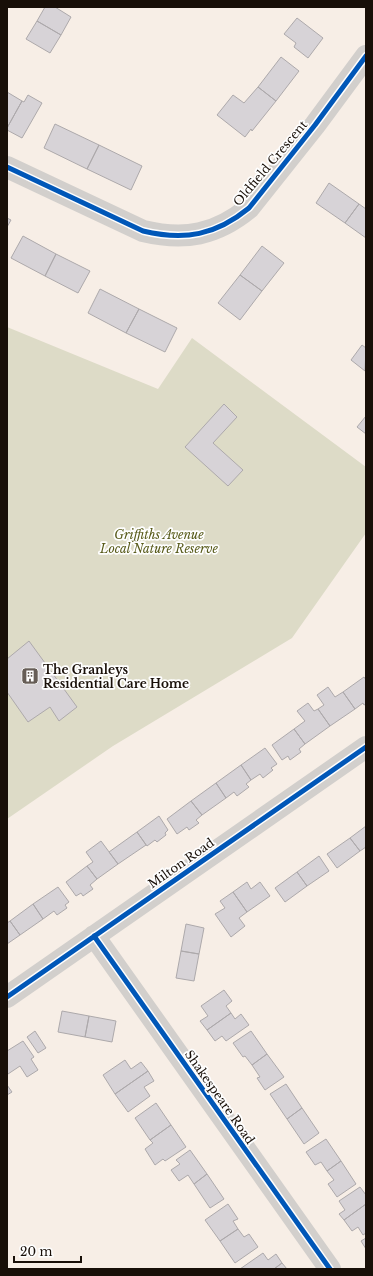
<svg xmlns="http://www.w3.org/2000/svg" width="373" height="1276" font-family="'Libre Baskerville',serif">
<rect width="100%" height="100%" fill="#f7eee6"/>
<path fill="#dddbc7" d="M7,327L158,389L192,338L366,467V533L292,638L113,746L7,819Z"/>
<path fill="#d7d3d7" stroke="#ada9ab" d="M45,7H55L71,17L61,35L37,21Z
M297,18L323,38L308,58L294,47L296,43L284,34Z
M37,21L61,35L50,53L26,39Z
M281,57L299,71L276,101L258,87Z
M258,87L276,101L252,131L251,129L245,137L217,115L233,95L244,103Z
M7,92L22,101L7,128Z
M28,95L42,103L22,138L7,130V128L22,101L24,102Z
M55,124L99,145L87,169L44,148Z
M99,145L142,166L131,190L87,169Z
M329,183L359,204L345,223L316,203Z
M359,204L366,209V238L345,223Z
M7,218L11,220L7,227Z
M23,236L56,254L45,276L11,258Z
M262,246L284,263L262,291L240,275Z
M56,254L90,271L78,293L45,276Z
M240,275L262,291L240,320L218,303Z
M100,289L139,309L126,333L88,313Z
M139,309L177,328L165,352L126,333Z
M362,345L366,348L365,371L351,360Z
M224,404L237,417L213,443L243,470L228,486L185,447Z
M366,416V434L357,427Z
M29,641L77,707L59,721L50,707L28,722L7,692V659Z
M364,677L366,680V704L364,705L363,703L355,709L343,692Z
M328,687L335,697L343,692L355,709L330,726L318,709L324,705L317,695Z
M308,703L314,711L318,709L330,726L305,744L294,729L305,721L297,711Z
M294,729L305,744L299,749L301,752L290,760L288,756L282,760L272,745Z
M265,748L277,764L271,768L273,770L263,778L260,774L251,780L241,765Z
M241,765L251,780L246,784L249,787L237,796L234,792L226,798L216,783Z
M216,783L226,798L202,815L191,801Z
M191,801L202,815L196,820L199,823L189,830L187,827L177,834L167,819Z
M159,816L168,830L165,833L166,835L157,842L155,840L147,846L137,832Z
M366,826V847L360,851L350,838Z
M137,832L146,845L118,864L109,852Z
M350,838L360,851L337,868L327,854Z
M101,841L118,864L97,879L87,866L93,862L86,852Z
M319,856L329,871L307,886L297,872Z
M87,866L97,879L90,885L93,889L83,896L81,893L76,896L66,882Z
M297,872L307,886L285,902L275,888Z
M247,882L251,889L260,882L270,896L247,912L233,892Z
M58,887L69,902L65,905L67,908L57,915L54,911L43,919L33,904Z
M233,892L247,912L239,918L245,926L231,937L215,914L225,908L220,901Z
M33,904L43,919L20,935L10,921Z
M10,921L20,935L7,944V923Z
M186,924L204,928L199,954L181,951Z
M181,951L199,954L194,981L176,978Z
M224,990L232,1001L226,1006L231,1013L207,1030L200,1021L208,1016L201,1006Z
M62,1011L89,1016L85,1037L58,1032Z
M231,1013L235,1019L241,1014L249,1025L226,1041L222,1036L215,1041L207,1030Z
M89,1016L116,1021L112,1042L85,1037Z
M35,1031L46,1048L38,1053L27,1037Z
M251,1031L267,1054L252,1065L245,1056L243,1057L233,1043Z
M23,1041L34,1057L31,1059L38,1070L27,1077L20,1066L8,1074L7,1073V1051Z
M267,1054L284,1077L265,1090L257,1078L260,1077L252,1065Z
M125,1060L131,1069L141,1062L148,1071L115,1094L103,1075Z
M148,1071L154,1081L144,1087L150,1096L128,1112L115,1094Z
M286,1084L302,1108L287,1119L270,1094Z
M7,1085L12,1092L7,1095Z
M156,1103L171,1125L150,1140L135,1118Z
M302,1108L319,1133L304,1144L287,1119Z
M171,1125L186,1147L165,1161L163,1159L155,1165L145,1149L153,1143L150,1140Z
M326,1139L341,1161L327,1171L321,1162L315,1165L306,1152Z
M190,1150L207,1174L194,1184L188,1175L179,1181L171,1170L180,1164L176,1160Z
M341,1161L356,1184L337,1197L328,1184L334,1180L327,1171Z
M207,1174L224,1199L210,1208L194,1184Z
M360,1187L366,1195V1204L344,1220L339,1214L345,1210L339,1201Z
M228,1204L238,1219L233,1221L238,1229L220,1241L205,1220Z
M366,1204V1233L363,1235L358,1227L352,1231L344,1220Z
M238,1229L244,1237L249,1234L258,1247L235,1263L220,1241Z
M366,1238V1249L361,1241Z
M263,1253L268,1260L276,1254L282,1263L274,1269H240Z
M282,1263L287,1269H274Z"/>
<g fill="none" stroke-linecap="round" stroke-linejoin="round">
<path stroke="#d2cfcc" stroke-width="22" d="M7,167L143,231C185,241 216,235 249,208L315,125L366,56
M94,936L330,1269
M7,997L366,747"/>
<defs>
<path id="cycleway" d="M7,167L143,231C185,241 216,235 249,208L315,125L366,56
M94,936L330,1269
M7,997L366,747"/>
</defs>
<use href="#cycleway" stroke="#fefefe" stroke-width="8"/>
<use href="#cycleway" stroke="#0057b8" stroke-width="5"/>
</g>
<defs>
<symbol id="building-square" viewBox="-11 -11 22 22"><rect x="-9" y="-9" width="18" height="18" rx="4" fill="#665d56" stroke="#fefefe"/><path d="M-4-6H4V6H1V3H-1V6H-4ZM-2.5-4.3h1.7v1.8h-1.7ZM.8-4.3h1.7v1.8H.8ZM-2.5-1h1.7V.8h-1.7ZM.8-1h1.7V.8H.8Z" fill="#fff"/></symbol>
</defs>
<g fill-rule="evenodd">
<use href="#building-square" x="20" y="666" width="20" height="20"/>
</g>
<g text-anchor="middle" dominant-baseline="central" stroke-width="3.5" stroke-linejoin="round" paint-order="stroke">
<g font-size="12" fill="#180f08" stroke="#fefefe">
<text transform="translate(270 163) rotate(-50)">Oldfield Crescent</text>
<text transform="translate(181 863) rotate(-35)">Milton Road</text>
<text transform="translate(220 1097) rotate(55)">Shakespeare Road</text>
</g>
<g font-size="12" font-style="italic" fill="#575a19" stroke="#fefefe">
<text x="159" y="534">Griffiths Avenue<tspan x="159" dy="14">Local Nature Reserve</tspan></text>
</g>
<g font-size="12" font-weight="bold" fill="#180f08" stroke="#fefefe" text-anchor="start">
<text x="43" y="669">The Granleys<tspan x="43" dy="14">Residential Care Home</tspan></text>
</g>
</g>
<rect width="373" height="1276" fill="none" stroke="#180f08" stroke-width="16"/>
<path d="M14 1256v6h67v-6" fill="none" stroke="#180f08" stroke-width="2"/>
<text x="20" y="1256" font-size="12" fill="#180f08" stroke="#fefefe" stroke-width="3" paint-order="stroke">20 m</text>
</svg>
